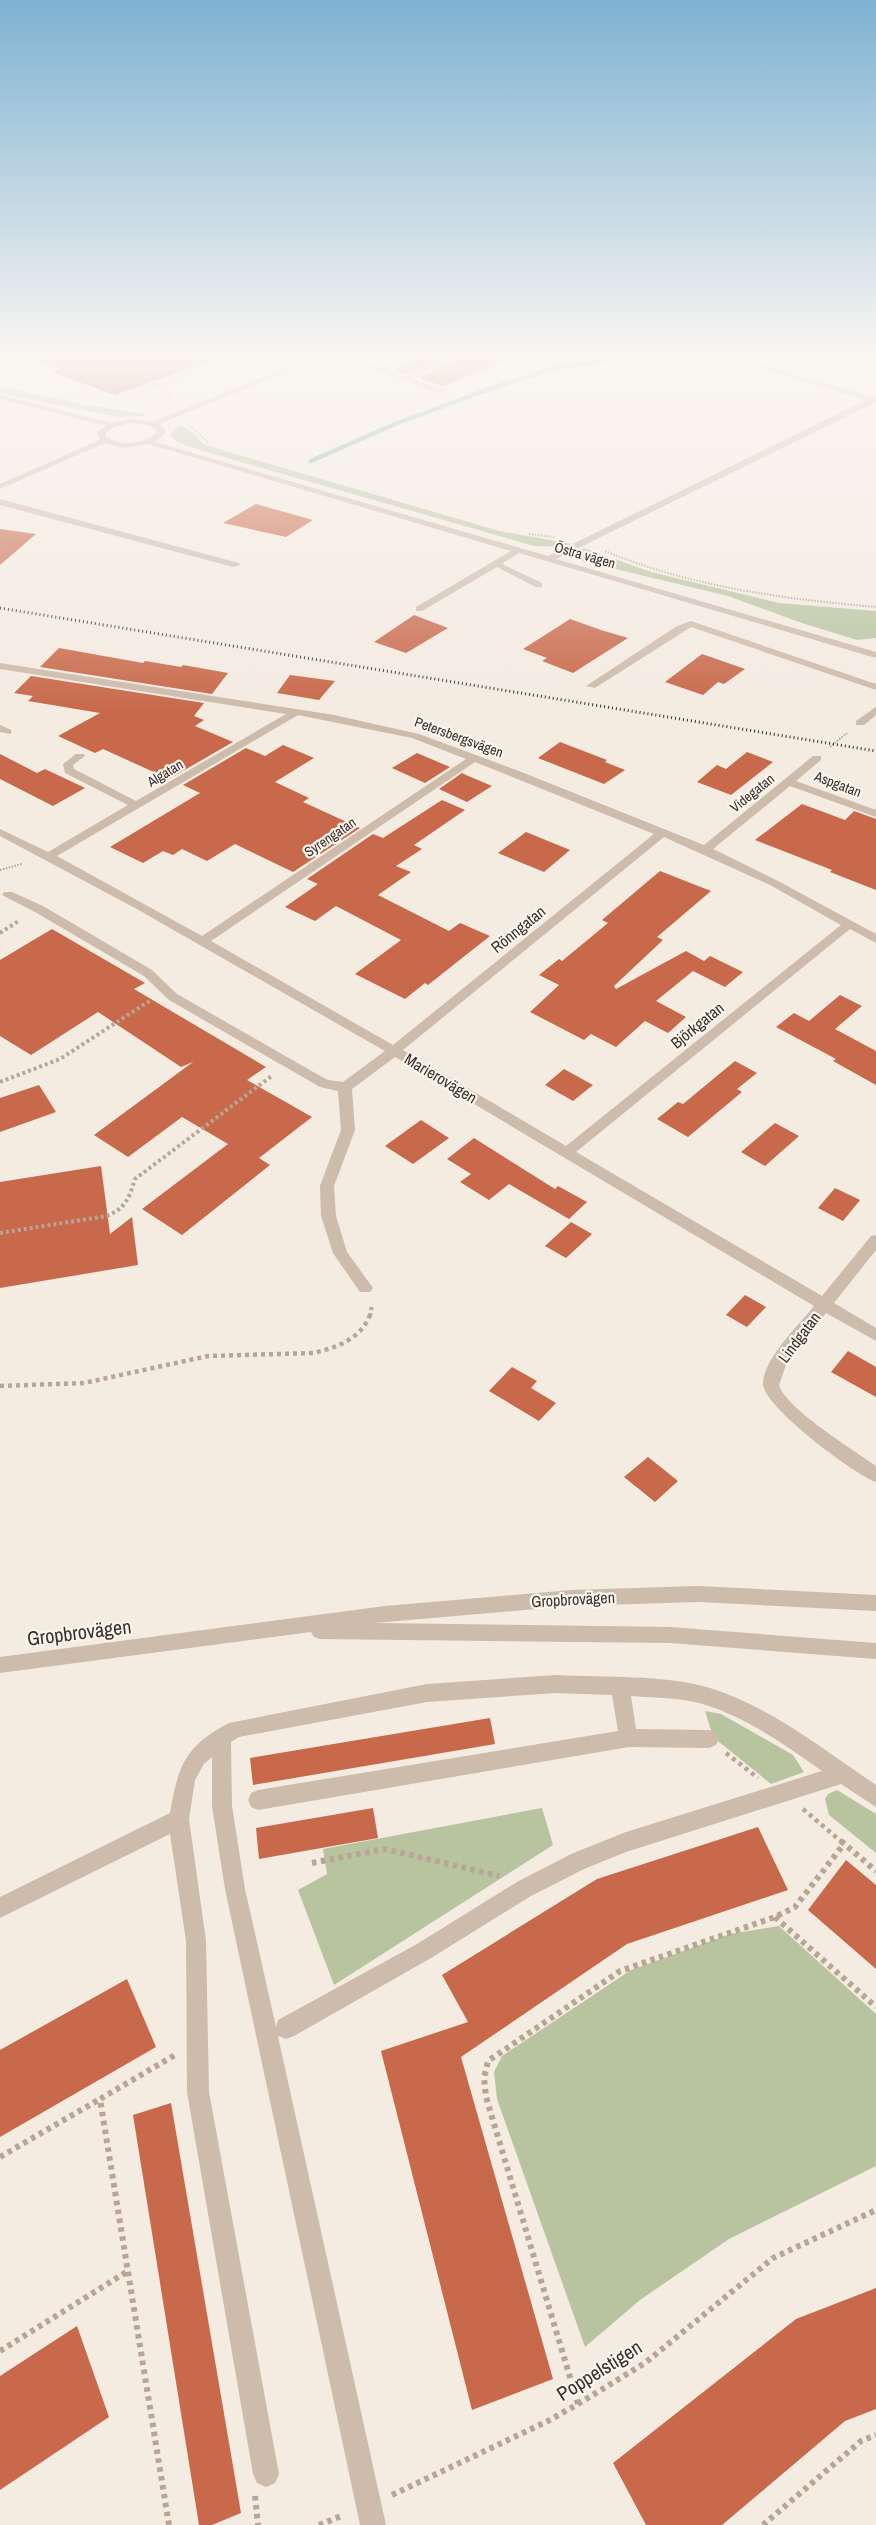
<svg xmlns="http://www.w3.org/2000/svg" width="876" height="2525" font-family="'Archivo Narrow',sans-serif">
<rect width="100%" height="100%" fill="#f4ebe1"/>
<path fill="#b8c4a0" d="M0,386L85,405L146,414L143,416L120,417L16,397L0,392Z
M180,425L189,429L202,443L212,447L270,464L499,531L572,544L565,547L534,546L203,451L179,443L170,435Z
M584,548L651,572L779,603L876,611V638L857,640L802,623L728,596L582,561L576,553Z
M705,1711L721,1714L793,1755L804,1772L771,1784L713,1737Z
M837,1790L876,1814V1853L829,1815L825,1799L828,1794Z
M542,1808L553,1845L334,1985L298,1890L327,1874L323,1849Z
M779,1926L876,2014V2166L729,2239L640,2300L585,2347L497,2099L494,2072L502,2056L631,1970L730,1934Z"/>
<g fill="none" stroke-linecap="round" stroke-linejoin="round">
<path stroke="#7fb0b2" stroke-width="4.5" d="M311,461L395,424L484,391L555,368L609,360"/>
</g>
<path fill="#c8694b" d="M32,356H216V359L115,395L52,372L60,369L32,359Z
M422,356H448L405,374L393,370Z
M466,356L514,357L443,386L419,378Z
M256,504L313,520L286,537L223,523Z
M0,529L36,534L0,565Z
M414,615L448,628L406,653L374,642Z
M570,619L601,630L628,638L573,673L542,661L547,658L523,649Z
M59,648L143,663L145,661L181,667L183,665L228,673L212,694L40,667Z
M702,654L745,669L724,684L718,682L703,695L665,682Z
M290,675L335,681L319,700L277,693Z
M31,676L204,703L194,716L204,720L195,726L233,742L169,779L103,749L95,753L58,736L100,713L28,701L33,696L14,693Z
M560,742L607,760L605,762L625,770L604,784L538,758Z
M283,745L314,758L275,782L309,798L303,802L360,828L293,872L235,844L207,861L182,849L173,855L163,851L143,863L110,847L200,793L183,785L246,748L265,756Z
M747,752L773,762L731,795L697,782L717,765L726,769Z
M417,753L450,767L425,783L392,768Z
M0,754L37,773L45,769L85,788L53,806L0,779Z
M462,773L466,775L492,786L467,802L439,789Z
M442,800L465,810L414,845L422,849L396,866L411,872L378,895L449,931L460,923L490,936L428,985L425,983L405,999L355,974L401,940L336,906L315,921L285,907L318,884L307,879L373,834L383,838Z
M802,804L845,820L854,811L876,819V890L830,872L832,870L755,840Z
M526,832L570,850L544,872L498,853Z
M660,871L711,891L657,937L663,940L614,986L616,989L686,951L704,961L710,956L743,972L725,987L693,971L656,1001L686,1017L668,1033L645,1021L616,1047L591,1034L584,1040L530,1012L559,985L539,975L559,959L562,961L608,923L602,920Z
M52,929L145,983L134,989L266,1067L247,1080L312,1117L259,1158L270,1165L182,1235L142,1209L228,1144L182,1117L128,1157L94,1135L193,1062L181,1067L98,1012L31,1055L0,1036V960Z
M840,995L862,1006L835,1029L876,1051V1085L833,1061L836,1059L776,1027L794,1013L809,1021Z
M735,1061L757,1073L737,1089L742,1092L688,1137L657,1119L678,1102L683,1104Z
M564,1069L593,1085L573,1101L545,1085Z
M39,1085L56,1112L0,1132V1098Z
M421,1120L449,1138L413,1164L385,1146Z
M775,1123L799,1136L765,1166L741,1152Z
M474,1138L555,1189L558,1186L587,1202L569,1219L509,1184L489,1200L460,1182L471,1174L447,1159Z
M101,1166L110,1234L132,1217L138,1265L0,1288V1182Z
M835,1188L860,1200L843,1221L818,1208Z
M571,1222L592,1234L566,1258L545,1246Z
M745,1295L766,1307L747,1327L726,1315Z
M848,1351L876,1367V1397L831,1372Z
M512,1367L537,1381L531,1388L556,1403L539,1421L489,1391Z
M648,1457L678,1481L655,1502L624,1477Z
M490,1718L495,1744L253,1785L250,1758Z
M373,1808L378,1838L259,1859L256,1828Z
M758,1827L788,1890L627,1944L461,2057L553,2379L472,2410L381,2051L468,2022L442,1975L597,1879Z
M846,1860L876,1885V1969L808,1910Z
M127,1979L156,2047L0,2137V2050Z
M171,2103L241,2513L212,2525H199L133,2115Z
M876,2288V2409L845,2421L722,2525H646L613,2463L796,2319Z
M77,2326L109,2417L0,2490V2376Z"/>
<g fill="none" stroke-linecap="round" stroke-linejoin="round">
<path stroke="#b9a596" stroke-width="2" stroke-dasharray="1.5 1.5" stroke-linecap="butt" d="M506,356L536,362L548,356
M599,356L710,360
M146,381L158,385L190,373
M148,388L158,385L173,398
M189,425L208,442
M529,534L554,537
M605,551C691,587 784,599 876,607
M830,747L847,733
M0,870L22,864"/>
<path stroke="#b9a596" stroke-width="4" stroke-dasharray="3 3" stroke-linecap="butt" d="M0,933L20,920
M0,1082L60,1059L151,1000
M0,1233L107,1216C126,1208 129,1198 135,1179L273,1075
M370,1316L372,1305"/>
<path stroke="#b9a596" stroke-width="4.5" stroke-dasharray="4 4" stroke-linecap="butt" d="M0,1386L84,1383L208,1356L313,1353C336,1348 361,1339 370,1315
M726,1753L758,1778
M803,1809L843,1843"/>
<path stroke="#b9a596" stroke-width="6" stroke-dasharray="4.5 4.5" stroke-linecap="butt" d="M841,1841L876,1871
M312,1863L385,1849L499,1876
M775,1917L876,2007
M0,2157L100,2099
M0,2351L128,2271
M578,2404L486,2097L484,2078L488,2061L620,1971L775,1917L795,1907L844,1844
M392,2495L548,2421L578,2404L645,2363L773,2258L876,2210
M255,2496L258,2525
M169,2525L100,2099L175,2055
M319,2525L344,2515
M763,2525L861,2441L876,2435"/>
<path fill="#cdbbac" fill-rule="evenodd" d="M316,356H326L159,424L164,428L165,434L155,442L548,556L866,400L720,356H732L872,397L876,396V402L556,559L876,652V658L519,553L503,563L504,565L542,583V587H536L497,567L422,611H416V607L511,551L148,444L123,448L105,443L0,489V484L100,440L97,432L106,426L0,399V395L112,423L131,419L152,422ZM131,423L147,425L156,429L157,433C142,445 121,447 105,436V433L114,427Z
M338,356H349L379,367L409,356H420L386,370L405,376L454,356H464L412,379L444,390L441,394Z
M0,499L239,563L240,565L233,567L0,505Z
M691,621L876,684V690L691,627L595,688L586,686L677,626Z
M0,663L334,715L419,734L519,771L704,845L813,756H821V760L796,781L876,810V817L790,786L713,849L778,881L876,934V943L850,929L576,1152L822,1296L871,1236L876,1235V1250L834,1303L876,1328V1341L826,1313L787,1362L779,1385C786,1409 854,1450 876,1466V1482C854,1474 762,1406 763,1383C764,1358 799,1325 814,1306L395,1057L352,1089L355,1130L334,1186L336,1216L347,1252L373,1288L370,1292H360L333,1253L321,1216L320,1186L341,1130L338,1091L320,1087L169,1000L144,976L35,912L2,895L4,892H12L43,906L152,970L177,994L315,1073L328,1080L343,1082L385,1051L135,908L0,836V829L48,852L128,805L65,773L63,764L76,754H84L85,756L73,765L74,769L136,801L286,714L0,669ZM298,715L412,738L466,759L202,936L57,856ZM475,762L654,834L393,1045L211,941ZM664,837L770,885L841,925L566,1146L403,1050Z
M876,707V715L864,725H856V721Z
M0,725L11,730V734L0,732Z
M698,1586L876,1595V1611L698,1602L571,1606L375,1623L670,1627L876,1643V1659L670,1643L320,1639L314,1637L311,1632L0,1673V1657L385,1606L571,1590Z
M556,1675C605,1678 663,1674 710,1688C771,1707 824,1750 876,1785V1807L841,1784L626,1852L584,1869L531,1896L431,1958L294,2036L286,2039L278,2036L277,2032L386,2525H360L225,1889L212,1806V1757L204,1764L195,1780L189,1819L206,1941L209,2092L279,2474L275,2483L266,2487L257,2483L253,2474L187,2092L186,1941L170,1834L0,1918V1897L170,1813C178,1766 185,1746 229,1723L427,1684ZM556,1693L612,1695L618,1731L258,1790L251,1793L248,1800L251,1807L258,1810L629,1747L709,1748L716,1745L719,1739L716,1733L709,1730L636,1729L631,1696C657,1698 684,1697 709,1706C750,1720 787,1746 822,1771L626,1832L571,1854L517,1882L417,1944L278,2020L276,2027L245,1889L232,1806L231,1742L239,1737L427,1702Z"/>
<path stroke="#3b302b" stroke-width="3" stroke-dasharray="1 3" stroke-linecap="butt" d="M0,608L876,751"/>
</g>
<linearGradient id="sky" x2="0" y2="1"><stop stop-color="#7eb2d2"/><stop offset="0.5" stop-color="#faf6f2"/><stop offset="1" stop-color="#faf6f2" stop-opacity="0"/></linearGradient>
<rect width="876" height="710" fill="url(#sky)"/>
<g text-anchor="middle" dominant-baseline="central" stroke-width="4.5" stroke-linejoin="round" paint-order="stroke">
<g font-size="14" fill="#3b302b" stroke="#fbf5ee">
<text transform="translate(585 555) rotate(16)">Östra vägen</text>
<text transform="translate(459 737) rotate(20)">Petersbergsvägen</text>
<text transform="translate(165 773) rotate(-31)">Algatan</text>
<text transform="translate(838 784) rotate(21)">Aspgatan</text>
<text transform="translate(752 793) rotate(-39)">Videgatan</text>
<text transform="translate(330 837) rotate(-34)">Syrengatan</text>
</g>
<g font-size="16" fill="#3b302b" stroke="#fbf5ee">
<text transform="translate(518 929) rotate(-39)">Rönngatan</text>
<text transform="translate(697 1025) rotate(-39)">Björkgatan</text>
<text transform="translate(441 1078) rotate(31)">Marierovägen</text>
<text transform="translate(799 1337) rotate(-53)">Lindgatan</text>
<text transform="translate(573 1599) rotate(-3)">Gropbrovägen</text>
</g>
<g font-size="20" fill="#3b302b" stroke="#fbf5ee">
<text transform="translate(79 1632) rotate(-7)">Gropbrovägen</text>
<text transform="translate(599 2370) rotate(-32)">Poppelstigen</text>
</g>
</g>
</svg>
